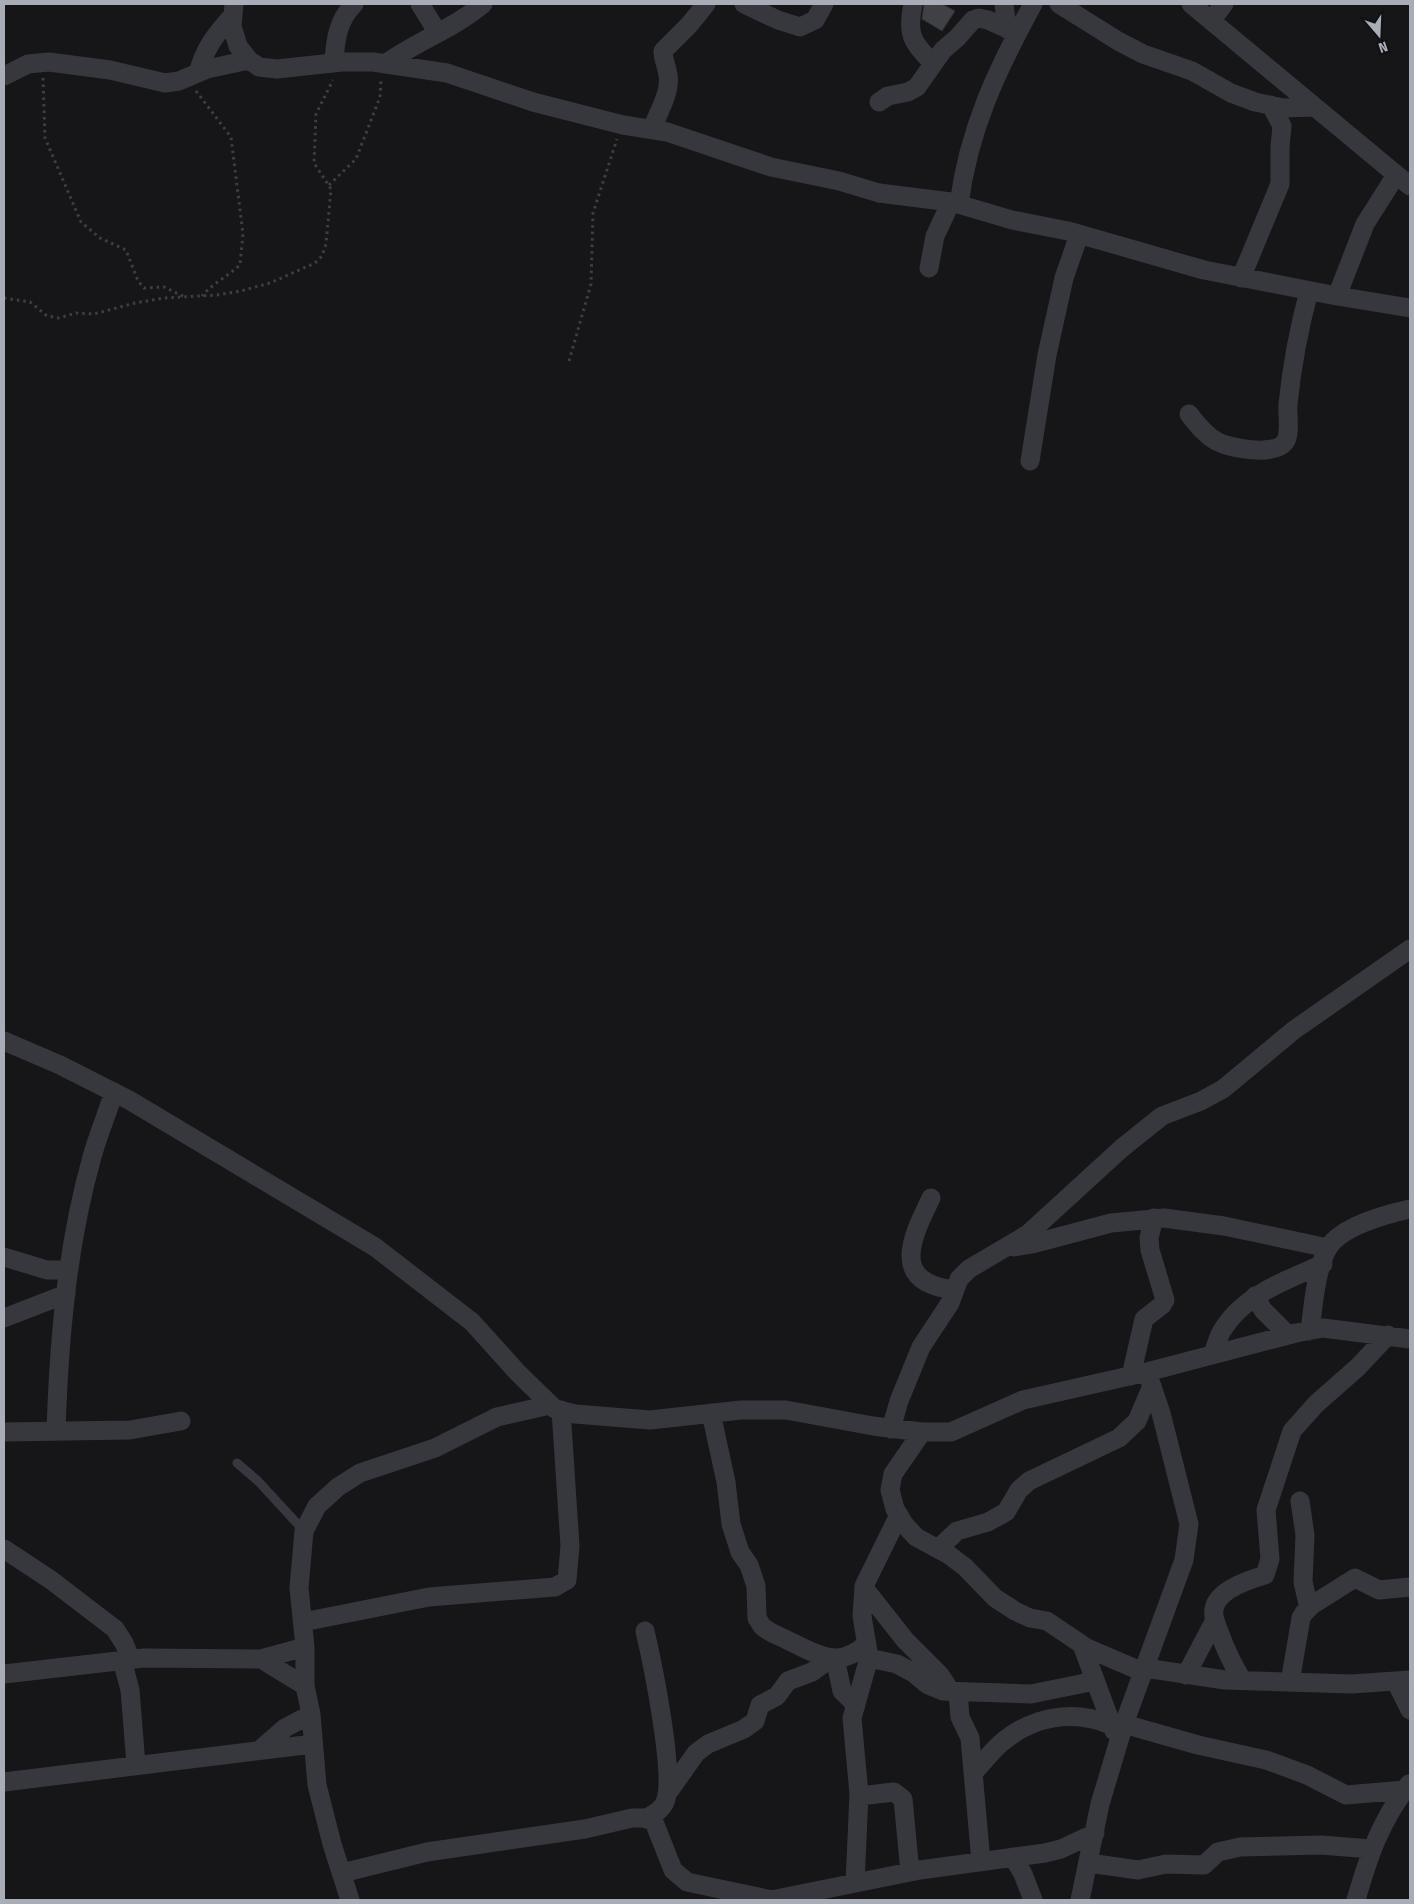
<svg xmlns="http://www.w3.org/2000/svg" width="1414" height="1904" font-family="'Fira Sans Condensed',sans-serif">
<rect width="100%" height="100%" fill="#161618"/>
<path fill="#404145" stroke="#303034" d="M924,4H942L955,11L942,31L922,19Z"/>
<g fill="none" stroke-linecap="round" stroke-linejoin="round">
<path stroke="#3d3f44" stroke-width="3" stroke-dasharray="2.5 4" stroke-linecap="butt" d="M43,78L45,138L81,222L100,238L126,250L138,281L144,288L164,287L185,297
M196,91L231,137L243,234L240,265C228,276 213,283 202,296
M329,185L356,159L380,97L381,79
M4,298L30,302L47,316L59,318L76,313L94,314L135,303L164,298L217,295L241,291L270,283L315,263L322,256L326,244L331,189L314,163L316,114L333,80
M569,361L591,284L593,213L617,139"/>
<path stroke="#37383d" stroke-width="9" d="M237,1463L258,1481L304,1531"/>
<path stroke="#37383d" stroke-width="19" d="M234,4L232,26L238,46L249,60L259,67L277,69L342,62H373L447,73L533,102L623,125L667,132L771,167L839,181L879,193L951,202L1012,220L1068,231L1204,270L1337,296L1410,308
M420,4L438,33
M744,4L778,20L800,27L815,20L824,4
M913,4C907,33 911,42 932,62
M1004,4L1007,29
M1059,4L1118,41L1143,54L1192,71L1231,93L1255,102L1283,108L1314,107
M1191,4L1410,186
M1211,21L1224,4
M334,63C335,40 338,20 354,4
M385,64C417,41 453,29 483,4
M198,73C205,48 215,35 233,15
M4,76L28,64L49,62L110,70L165,83L179,81L207,69L249,60
M879,102L888,96L908,92L917,87L943,50L957,38L973,20L979,18L988,20L1017,33
M652,129C658,113 671,92 668,75C667,66 663,60 663,51L689,25L706,4
M959,204C969,128 997,70 1033,4
M929,268L935,236L951,202
M1241,278L1280,184V147L1282,126L1271,105
M1337,296L1365,224L1396,175
M1189,414C1197,424 1204,434 1216,441C1229,448 1274,457 1285,442C1291,434 1287,414 1288,404C1292,365 1299,328 1309,291
M1030,461L1047,355L1064,278L1079,235
M4,1041L60,1065L129,1100L375,1247L472,1322L518,1373L555,1409L575,1414L650,1420L741,1410H786L873,1426L922,1432H951L1023,1400L1147,1372L1296,1333L1323,1328L1410,1339
M931,1198C911,1239 890,1282 954,1290
M1014,1247L1032,1244L1111,1223L1164,1218L1224,1226L1328,1248
M4,1257L47,1270H69
M1255,1296L1263,1310L1288,1335
M4,1318L66,1294
M1310,1331C1313,1307 1316,1268 1328,1248C1341,1226 1387,1214 1410,1209
M1213,1354C1216,1346 1218,1336 1223,1329C1245,1294 1287,1280 1323,1264
M1131,1376L1144,1319L1162,1305L1165,1300L1150,1250L1149,1238L1154,1218
M711,1413L726,1482L731,1524L740,1552L749,1565L756,1586L757,1618L762,1626C769,1633 780,1636 789,1641C818,1655 840,1670 867,1643
M891,1429L899,1401L921,1347L950,1303L959,1279L969,1269L1028,1234L1122,1148L1162,1116L1201,1101L1223,1089L1294,1030L1410,949
M56,1431C59,1339 67,1245 92,1157C98,1135 107,1114 114,1092
M4,1432L130,1430L181,1421
M922,1432L893,1474L890,1490L895,1509L904,1524L916,1537L949,1555L965,1567L995,1598L1015,1611L1030,1618L1047,1621L1087,1648L1143,1672
M1300,1501L1305,1535L1303,1582L1309,1608
M939,1548L957,1531L988,1522L1006,1512L1019,1490L1029,1481L1119,1438L1137,1421L1152,1386
M4,1549L51,1580L115,1629L124,1643L131,1660
M864,1588L905,1640L940,1675L951,1692
M303,1622L429,1597L555,1587L567,1580L570,1546L561,1410
M645,1631C652,1661 676,1777 665,1802C662,1810 653,1814 646,1819
M1082,1645L1114,1731
M835,1658L842,1691L856,1705
M869,1658L897,1664L912,1672L928,1685L943,1691L1031,1694L1095,1681
M261,1659L305,1686
M122,1660L130,1690L136,1765
M1145,1668L1225,1680L1352,1684L1410,1680
M4,1674L144,1658L261,1659L305,1647
M1186,1675L1215,1620
M1242,1680C1233,1665 1226,1651 1220,1634C1218,1629 1215,1622 1214,1616C1210,1592 1248,1580 1265,1575L1270,1559L1266,1510L1292,1431L1316,1404L1358,1367L1388,1335
M1290,1682L1301,1618L1304,1613L1312,1605L1355,1578L1379,1590L1410,1587
M1396,1682L1410,1710
M958,1692L960,1717L970,1738L981,1862
M1124,1724L1198,1745L1266,1760L1307,1775L1346,1795L1405,1790
M261,1749L285,1728L311,1714
M974,1772C983,1763 991,1752 1000,1744C1032,1716 1073,1709 1111,1725
M4,1782L313,1744
M667,1794L696,1753L708,1744L744,1729L755,1721L760,1705L777,1696L788,1681L812,1672L831,1658
M859,1796L894,1792L903,1799L910,1872
M1013,1857L1023,1874L1033,1900
M1089,1863L1138,1870L1166,1864L1204,1865L1218,1852L1240,1847L1321,1845L1371,1849
M342,1873L427,1852L585,1829L632,1818H644L654,1822L673,1870L687,1882L772,1900
M855,1883L859,1794L852,1718L869,1658L862,1616L864,1586L899,1515
M350,1900L332,1844L317,1785L311,1714L305,1686V1647L299,1588L304,1531L317,1506L338,1487L360,1473L435,1448L497,1417L550,1405
M771,1900L920,1870L1045,1853L1061,1849L1095,1833
M1080,1900L1100,1804L1124,1724L1184,1560L1189,1524L1161,1413L1147,1372
M1356,1900C1369,1855 1380,1822 1409,1784"/>
</g>
<rect width="1414" height="1904" fill="none" stroke="#a8adb8" stroke-width="10"/>
<g transform="translate(1379 35) rotate(161)" stroke="#111113" stroke-width="4" paint-order="stroke">
<path d="M0-4L9 19L0 12L-9 19Z" fill="#a8adb8"/>
<text y="-8" font-size="14" font-weight="bold" text-anchor="middle" fill="#a8adb8">N</text>
</g>
</svg>
